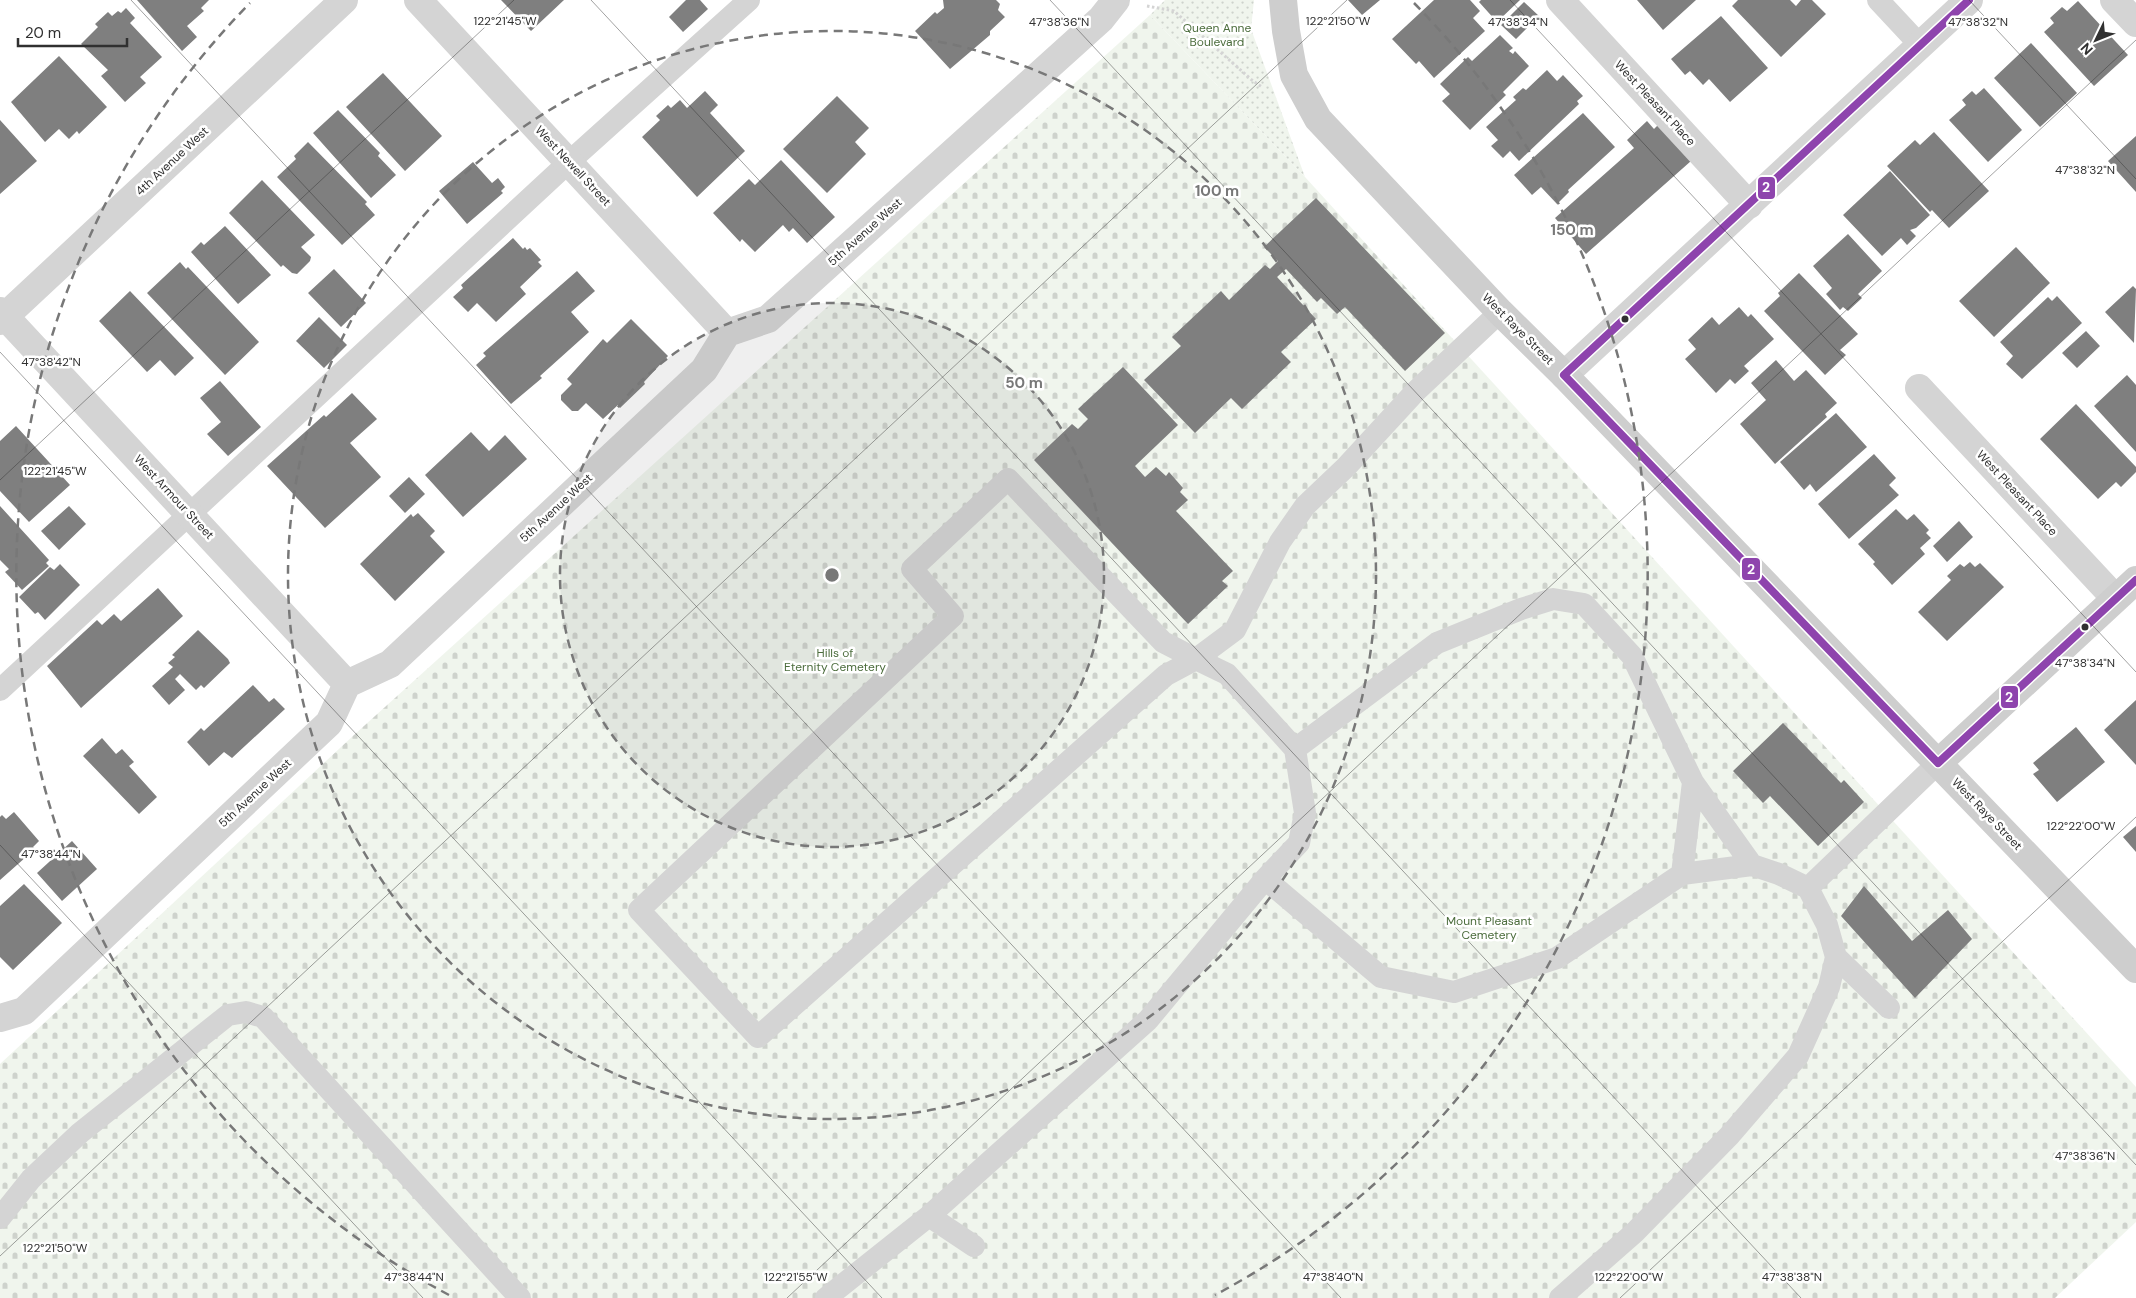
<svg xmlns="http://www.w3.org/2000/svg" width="2136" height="1298" font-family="'DM Sans',sans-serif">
<defs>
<pattern id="cemetery-stones" width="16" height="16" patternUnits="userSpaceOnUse" patternTransform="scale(1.25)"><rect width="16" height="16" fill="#f0f5ed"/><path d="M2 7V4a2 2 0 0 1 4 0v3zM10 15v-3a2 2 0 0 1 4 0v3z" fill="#ced2cc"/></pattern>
<pattern id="park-dots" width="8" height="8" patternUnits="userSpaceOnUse" patternTransform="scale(1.25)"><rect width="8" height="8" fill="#f0f5ed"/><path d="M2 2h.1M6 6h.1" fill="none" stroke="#ced2cc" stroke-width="1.8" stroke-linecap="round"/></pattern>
</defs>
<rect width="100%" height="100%" fill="#fff"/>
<path fill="url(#cemetery-stones)" d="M1150,15L1305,177L2136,1087V1222L2055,1298H0V1064L354,735Z"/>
<path fill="url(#park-dots)" d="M1165,0H1254L1251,29L1305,177L1150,15Z"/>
<path fill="#7f7f7f" d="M137,0H209L201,8L204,11L187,26L197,37L182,51Z
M501,0H564L531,31Z
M686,0H700L708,9L683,32L669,17Z
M943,0H996L1000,4L998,10L1005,17L990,31V35L950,69L915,31L935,12L937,14L944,8Z
M1348,0H1380L1362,15Z
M1434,0H1470L1480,11L1473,18L1485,31L1434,78L1419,61L1416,64L1392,39Z
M1481,0H1520L1497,22L1479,2Z
M1637,0H1696L1663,30Z
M1738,0H1790L1796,6L1801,0H1812L1826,14L1781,57L1732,6Z
M2078,1L2128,55L2094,86L2044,32L2054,23L2050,18L2062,7L2067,11Z
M1524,2L1539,16L1516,39L1501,25Z
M126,8L135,18L130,23L162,57L140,77L146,83L125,102L101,76L108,70L81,44L98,27L95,24L108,12L112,16L118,11L121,13Z
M1721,16L1768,68L1730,102L1709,79L1703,85L1690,71L1685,75L1671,59Z
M1500,35L1513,48L1509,51L1513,54L1515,51L1529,66L1503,92L1506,95L1470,130L1442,101L1450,94L1440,84L1468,57L1472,61Z
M2031,43L2077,93L2040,127L1994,78Z
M59,56L107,107L79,134L77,131L69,139L59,129L45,142L11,102Z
M1547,70L1557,81L1563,75L1583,96L1577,101L1579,104L1519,161L1510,151L1503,158L1491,146L1498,140L1486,127L1516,100L1513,97L1523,88L1526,90Z
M383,73L442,136L405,171L346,107Z
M1984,88L2022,130L1988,162L1949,120L1966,105L1962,100L1972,91L1976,95Z
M705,91L718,105L710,113L745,151L697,197L642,137L660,120L656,116L668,105L671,108L680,100L687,108Z
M837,96L869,128L855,142L866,154L827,193L783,149Z
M338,110L380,153L378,156L396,175L371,198L313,133Z
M1583,113L1615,147L1568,190L1569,192L1557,204L1541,187L1532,195L1514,175Z
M0,120L37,161L0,194Z
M1647,121L1654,129L1658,125L1691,161L1586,254L1555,218L1634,148L1627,140Z
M1934,132L1989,191L1949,228L1932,210L1930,212L1887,166L1915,140L1920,145Z
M2136,136V192L2108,161Z
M308,142L367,202L365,204L375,215L342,245L277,177L296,159L294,156Z
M781,160L835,217L807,243L793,228L789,232L783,225L755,252L742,239L740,242L713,213L749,179L755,185Z
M473,162L492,183L498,178L505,187L501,191L503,193L467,224L439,191Z
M1890,171L1930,215L1916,228L1910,230L1916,236L1907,245L1901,238L1882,256L1843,215Z
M262,180L315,235L301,247L311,257L310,261L297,274L292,273L283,265L281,267L229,213Z
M1316,198L1445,333L1405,371L1345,307L1337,314L1321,298L1317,302L1286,269L1277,277L1316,319L1281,352L1291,362L1242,409L1231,398L1195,433L1144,380L1181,346L1172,337L1221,291L1229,300L1265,265L1270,269L1278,261L1264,247Z
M225,226L271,275L238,304L191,252L201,242L204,245Z
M1848,234L1882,271L1858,294L1862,298L1848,311L1843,307L1840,310L1826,294L1832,288L1813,266Z
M513,238L523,249L525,247L527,250L530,248L541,260L538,262L542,266L520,287L526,294L496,322L477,303L468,312L453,297L463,288L461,285Z
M2016,247L2050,283L1994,337L1959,301Z
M180,262L186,269L188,267L259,342L225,375L147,293Z
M334,269L366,303L341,327L308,293Z
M577,271L595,291L571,312L589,332L540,376L542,378L511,404L476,365L486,356L483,353Z
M1799,273L1858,334L1840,350L1846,355L1825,375L1764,311L1780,296L1778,293Z
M2133,286L2136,289L2134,343L2105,312Z
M130,291L194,358L175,376L160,360L147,372L99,321Z
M2057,296L2082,323L2022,379L2006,364L2013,356L2000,342L2048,297L2052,301Z
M1739,307L1748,317L1751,314L1774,339L1744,366L1749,371L1735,384L1730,379L1716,393L1685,359L1696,349L1688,340L1712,317L1719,325Z
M319,317L347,345L324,368L296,341Z
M631,319L668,356L644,382L645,384L620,408L618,405L603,419L586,403L578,411H572L561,400V395L572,384L567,379L603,339L607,343Z
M2086,331L2100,346L2077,368L2062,353Z
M1776,360L1794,381L1806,370L1837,403L1825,414L1827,417L1775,464L1740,424L1766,400L1751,383Z
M1123,367L1178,425L1135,466L1145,477L1156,467L1166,476L1169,472L1183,488L1180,492L1188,500L1176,511L1233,571L1222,581L1228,586L1188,624L1034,460L1072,424L1078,429L1088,419L1078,409Z
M2127,375L2136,385V452L2094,406Z
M220,381L261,427L228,456L207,434L221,422L200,398Z
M352,393L377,419L350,443L381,477L325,528L267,466L324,415L326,417Z
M2076,404L2136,467V472L2121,487L2116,482L2098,499L2040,439Z
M1836,413L1867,447L1816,492L1810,484L1804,490L1780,462Z
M16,426L70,485L29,522L0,491V441Z
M471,432L489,451L505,435L527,459L463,517L425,475Z
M1874,454L1896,478L1889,485L1899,495L1849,539L1818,504Z
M409,477L425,494L405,513L389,496Z
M0,506L49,560L46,563L49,566L22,590L5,572L9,569L0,560Z
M69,506L86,524L59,550L41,531Z
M1896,509L1907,520L1914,514L1929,530L1926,533L1931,538L1920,548L1925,554L1892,585L1873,564L1875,562L1858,544Z
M418,513L435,531L430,536L445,552L395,601L360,564L411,514L413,517Z
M1959,521L1973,537L1947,562L1933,546Z
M1970,562L1975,567L1980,563L2004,587L1947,641L1918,612L1951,580L1947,576L1960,564L1964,567Z
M60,564L80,585L45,620L38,612L35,614L19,597L50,567L54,570Z
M158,588L183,616L81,708L47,666L97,620L102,625L114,614L121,621Z
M198,630L228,659L230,663L204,688L201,685L196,690L180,674L175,679L185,690L169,705L152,686L173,667L168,663L175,657L172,655Z
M253,685L269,702L274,698L285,709L232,758L224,752L209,766L187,742L201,728L204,731Z
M2136,700V765L2104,730Z
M1783,723L1841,783L1844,780L1864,802L1818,846L1770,796L1763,803L1733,771Z
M2076,727L2105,762L2057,802L2033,774L2039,770L2033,763Z
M102,738L116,754L122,749L134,762L129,766L157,797L139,814L83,756Z
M14,812L39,841L33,847L35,849L0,880V817L2,815L6,819Z
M2136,826V852L2123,837Z
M72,841L97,869L62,901L37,873Z
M24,884L62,923L13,970L0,957V906Z
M1864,886L1912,941L1948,910L1972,939L1915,998L1841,916Z"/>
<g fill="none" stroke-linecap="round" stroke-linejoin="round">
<path stroke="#d4d4d4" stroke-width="3" stroke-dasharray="2.5 2.5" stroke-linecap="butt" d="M1147,6L1174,11L1253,81L1262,87"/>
<path stroke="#d4d4d4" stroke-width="22" d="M1878,0L1920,45
M1008,479L1163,642L1196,659L1166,675L758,1037L639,910L953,616L912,569Z
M0,690L569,162L749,0
M1295,749L1227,674L1196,659L1235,630L1280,542L1305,506L1346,467L1415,392L1500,312
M1682,874L1693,782
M1265,879L1381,977L1454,992L1557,958L1682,874L1752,865
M1836,957L1889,1008
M929,1216L974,1246
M0,1218L31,1179L80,1133L228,1015L246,1012L263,1017L520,1298
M826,1298L929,1216L1148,1020L1265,879L1299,843L1305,813L1295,749L1437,643L1521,609L1553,599L1584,604L1632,656L1693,782L1752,865L1779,874L1808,888
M1560,1298L1634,1233L1729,1136L1798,1056L1829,987L1836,957L1827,925L1808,888L1938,763"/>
<path stroke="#d4d4d4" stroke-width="28" d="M418,0L727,333
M1560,0L1749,205
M2114,0L2136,23
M0,311L347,684
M0,321L344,0
M1564,375L1969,0
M1919,388L2115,598
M0,1018L24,1011L329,723L347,684L390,664L704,370L727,333L768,319L1101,19L1116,0"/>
<path stroke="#cecece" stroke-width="28" d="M1283,0L1286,31L1294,75L1318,119L1500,312L1564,375L2136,969
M1938,763L2136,580"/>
<defs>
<path id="bus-1" d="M1564,375L1969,0
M1564,375L1938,763
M1938,763L2136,580"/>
</defs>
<use href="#bus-1" stroke="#fff" stroke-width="11"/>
<use href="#bus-1" stroke="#8e44ad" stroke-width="8"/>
</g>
<path fill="none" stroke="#303030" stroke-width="1" stroke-opacity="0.45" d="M131,0L1341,1298M591,0L1801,1298M1050,0L2136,1165M1510,0L2136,672M1969,0L2136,179M0,352L882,1298M0,480L514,0M0,845L423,1298M0,1256L1347,0M787,1298L2136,40M1620,1298L2136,817"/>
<circle cx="832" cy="575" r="272" fill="#787878" fill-opacity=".12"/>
<g fill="none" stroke="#787878" stroke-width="2.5" stroke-dasharray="9 6">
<circle cx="832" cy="575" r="272"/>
<circle cx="832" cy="575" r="544"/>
<path d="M449 1295A816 816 0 0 1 250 3M1414 3A816 816 0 0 1 1215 1295"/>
</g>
<g fill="#303030" stroke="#fff" stroke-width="2">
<circle cx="1625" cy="319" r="4.5"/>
<circle cx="2085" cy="627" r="4.5"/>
</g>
<g text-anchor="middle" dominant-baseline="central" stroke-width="5" stroke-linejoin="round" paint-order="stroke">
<g font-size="12" fill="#4c6d3d" stroke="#fff">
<text x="1217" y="28">Queen Anne<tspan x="1217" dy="14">Boulevard</tspan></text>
<text x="835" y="653">Hills of<tspan x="835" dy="14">Eternity Cemetery</tspan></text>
<text x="1489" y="921">Mount Pleasant<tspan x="1489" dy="14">Cemetery</tspan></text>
</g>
<g font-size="12" fill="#303030" stroke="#fff">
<text transform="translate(1655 103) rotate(47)">West Pleasant Place</text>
<text transform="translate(172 161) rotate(-43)">4th Avenue West</text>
<text transform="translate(573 166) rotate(47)">West Newell Street</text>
<text transform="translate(865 232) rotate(-42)">5th Avenue West</text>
<text transform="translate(1518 329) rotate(45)">West Raye Street</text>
<text transform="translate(2017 493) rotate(47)">West Pleasant Place</text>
<text transform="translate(174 497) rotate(47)">West Armour Street</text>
<text transform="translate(556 508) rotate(-43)">5th Avenue West</text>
<text transform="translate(255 793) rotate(-43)">5th Avenue West</text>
<text transform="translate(1987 814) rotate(46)">West Raye Street</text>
</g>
</g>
<g font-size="12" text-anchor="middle" fill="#303030" stroke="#fff" stroke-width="5" stroke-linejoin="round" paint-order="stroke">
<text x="505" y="25">122°21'45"W</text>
<text x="1338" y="25">122°21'50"W</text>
<text x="1059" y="26">47°38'36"N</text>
<text x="1518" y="26">47°38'34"N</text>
<text x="1978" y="26">47°38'32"N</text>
<text x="2085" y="174">47°38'32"N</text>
<text x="51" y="366">47°38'42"N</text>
<text x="55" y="475">122°21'45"W</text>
<text x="2085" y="667">47°38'34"N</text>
<text x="2081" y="830">122°22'00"W</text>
<text x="51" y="858">47°38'44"N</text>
<text x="2085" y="1160">47°38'36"N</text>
<text x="55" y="1252">122°21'50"W</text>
<text x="414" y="1281">47°38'44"N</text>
<text x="1333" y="1281">47°38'40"N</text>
<text x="1792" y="1281">47°38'38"N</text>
<text x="796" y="1281">122°21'55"W</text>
<text x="1629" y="1281">122°22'00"W</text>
</g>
<circle cx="832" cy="575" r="8" fill="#787878" stroke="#fff" stroke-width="2.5"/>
<g font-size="15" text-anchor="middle" font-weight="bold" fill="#787878" stroke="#fff" stroke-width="5" stroke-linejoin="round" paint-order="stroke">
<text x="1217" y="196">100 m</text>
<text x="1572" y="235">150 m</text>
<text x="1024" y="388">50 m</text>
</g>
<g stroke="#fff" stroke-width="2">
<rect x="1757" y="176" width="19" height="24" rx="5" fill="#8e44ad"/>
<rect x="1741" y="557" width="20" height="24" rx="5" fill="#8e44ad"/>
<rect x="2000" y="685" width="19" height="24" rx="5" fill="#8e44ad"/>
</g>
<g font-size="14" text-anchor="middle" font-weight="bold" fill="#fff">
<text x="1766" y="192">2</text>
<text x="1751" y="574">2</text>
<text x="2009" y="702">2</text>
</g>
<g transform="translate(2096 40) rotate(227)" stroke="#ffffff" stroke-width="4" paint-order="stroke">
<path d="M0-4L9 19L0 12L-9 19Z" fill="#303030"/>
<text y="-8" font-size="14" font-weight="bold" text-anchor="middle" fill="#303030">N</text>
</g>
<path d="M18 38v8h109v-8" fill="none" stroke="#303030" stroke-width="2.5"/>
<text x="25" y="38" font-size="15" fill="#303030" stroke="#ffffff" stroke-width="4" paint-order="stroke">20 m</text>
</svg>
